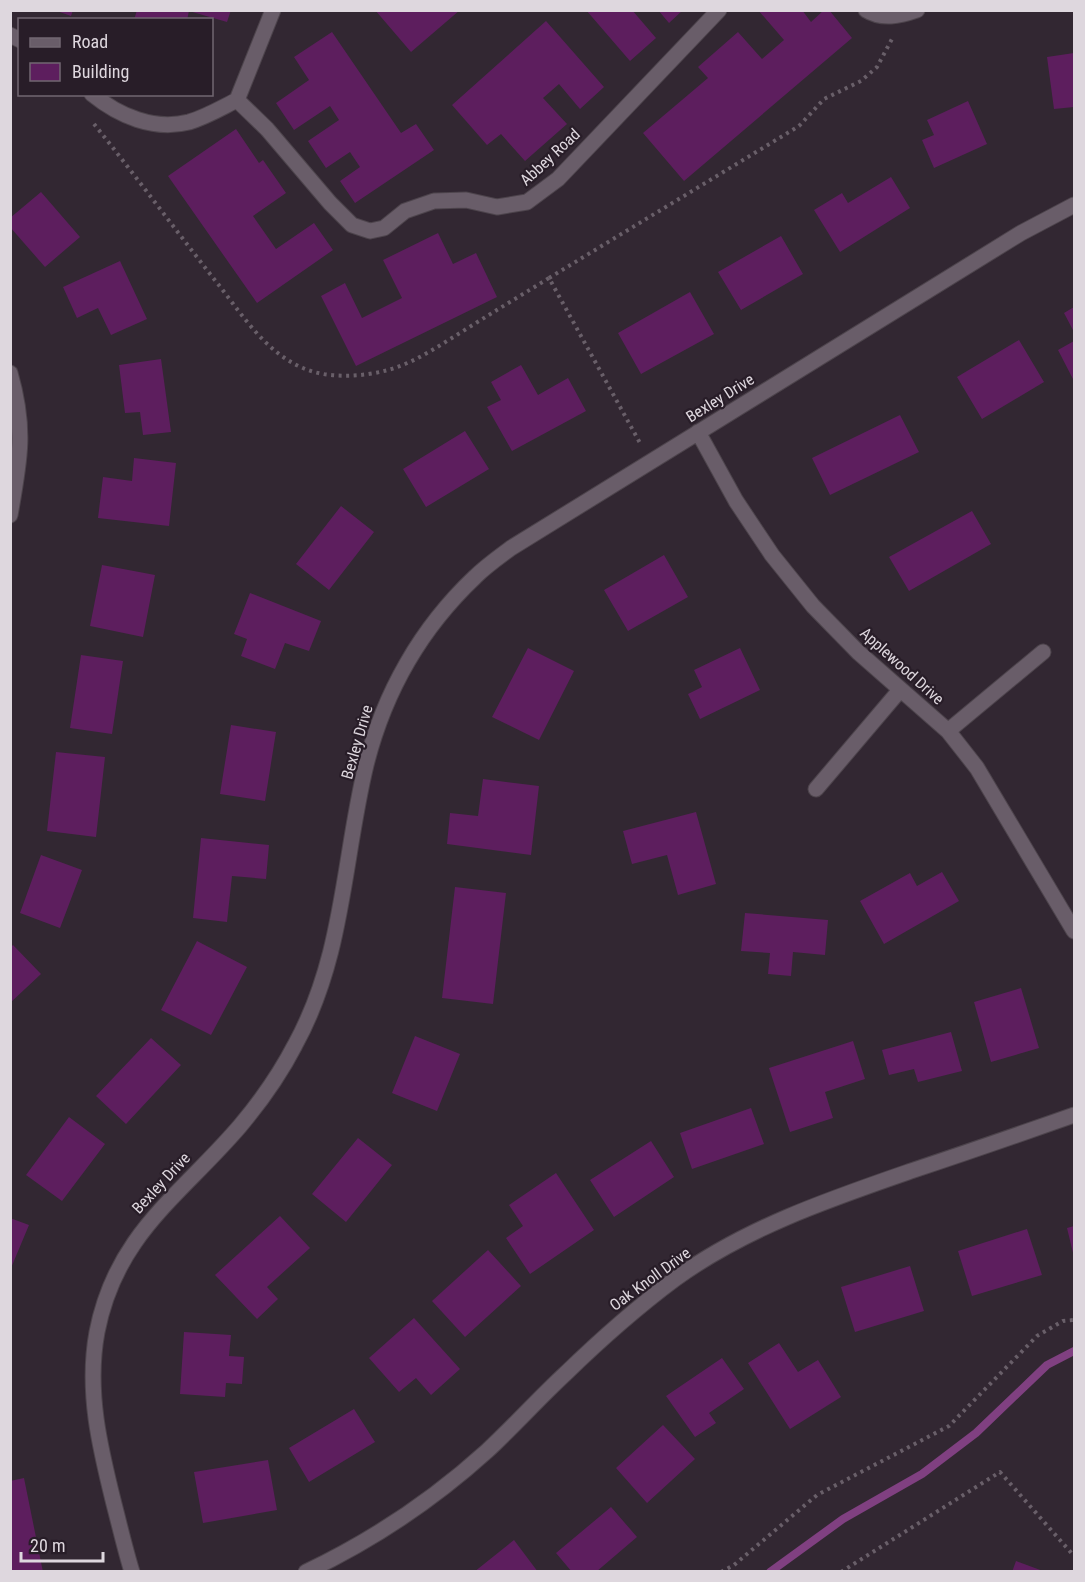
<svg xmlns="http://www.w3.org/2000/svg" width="1085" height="1582" font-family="'Roboto Condensed',sans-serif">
<rect width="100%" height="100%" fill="#322732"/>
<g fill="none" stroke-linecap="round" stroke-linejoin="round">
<path stroke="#804081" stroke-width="8" d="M770,1572L843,1519L922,1474L976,1433L1047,1365L1074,1351"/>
</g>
<path fill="#5d1e5e" d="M54,10H73L71,16Z
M137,10H231L227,22L189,11L187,20H134Z
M375,10H460L411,52Z
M586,10H632L656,38L630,61Z
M658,10H683L669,23Z
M758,10H802L811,22L824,10H829L852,38L684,181L643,133L708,78L698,67L738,32L762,59L784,40Z
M546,21L604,87L580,109L559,84L543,98L567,124L525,161L501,134L487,145L452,105Z
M332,32L401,133L416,124L434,150L355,203L340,181L360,167L350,152L326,168L308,141L339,120L330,106L294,130L276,103L309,80L294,57Z
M1074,53V107L1054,109L1047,57Z
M968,101L987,144L934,168L922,140L934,135L927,120Z
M236,129L259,163L263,160L286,193L253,216L276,249L314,223L333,250L257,303L168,176Z
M891,177L910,208L840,252L814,210L842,193L848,203Z
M41,192L80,237L45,267L10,227V218Z
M438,233L453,264L476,253L497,297L356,366L321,296L345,283L362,318L402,298L383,260Z
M781,236L803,274L741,310L718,272Z
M120,261L147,319L111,335L98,308L77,318L63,287Z
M690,292L714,334L641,374L618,333Z
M1074,307V332L1064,313Z
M1019,340L1044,382L982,419L957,377Z
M1074,341V381L1058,350Z
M161,359L171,432L143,435L140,412L125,413L119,365Z
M521,365L538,395L568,378L586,411L512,451L487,407L501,400L491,382Z
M900,415L919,452L830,495L812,458Z
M465,431L489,469L426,507L403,469Z
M134,458L176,463L169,526L98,518L103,477L132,481Z
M341,506L374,532L329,590L296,564Z
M972,511L991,544L909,591L889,557Z
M664,555L688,597L628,631L604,590Z
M102,565L155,575L143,637L90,626Z
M250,593L321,621L309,651L285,643L275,669L241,656L247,639L234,634Z
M528,648L574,671L539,740L492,717Z
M740,648L760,690L700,719L688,694L702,687L694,670Z
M81,655L123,661L112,734L70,728Z
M231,725L276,732L265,801L220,794Z
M56,752L105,757L96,837L47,831Z
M483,779L539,786L531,855L447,844L450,813L478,816Z
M696,812L716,884L678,895L667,855L632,864L623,831Z
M201,838L269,845L266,879L232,876L227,922L193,918Z
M41,855L82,870L60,928L20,913Z
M942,872L959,901L884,944L860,901L910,873L917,886Z
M455,887L506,893L493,1004L442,998Z
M745,913L828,920L825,955L793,952L791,976L768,974L770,953L741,951Z
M197,941L247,967L211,1035L161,1010Z
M13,945L41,974L10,1003V948Z
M1021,988L1039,1048L991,1062L974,1002Z
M951,1032L962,1071L918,1082L914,1069L889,1075L882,1050Z
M415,1036L460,1054L437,1111L392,1093Z
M151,1038L181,1065L126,1124L96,1096Z
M853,1041L865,1079L825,1092L833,1118L790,1132L769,1068Z
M751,1108L764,1144L692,1169L680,1133Z
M69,1117L105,1144L62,1201L26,1175Z
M358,1138L392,1165L346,1222L312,1194Z
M651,1141L674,1177L614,1217L590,1180Z
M556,1173L594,1230L530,1274L506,1238L523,1226L509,1205Z
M280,1216L310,1248L267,1287L278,1299L257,1319L215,1275Z
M10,1218L29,1225L11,1268H10Z
M1074,1226V1257L1067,1228Z
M1027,1229L1042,1275L972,1296L958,1251Z
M488,1250L521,1286L465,1337L432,1301Z
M910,1266L924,1311L855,1332L841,1287Z
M414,1318L460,1369L431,1395L416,1378L399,1392L369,1358Z
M184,1332L231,1335L229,1356L244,1357L242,1384L226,1383L225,1397L180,1394Z
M779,1343L798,1372L818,1360L841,1397L790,1429L748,1363Z
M722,1358L744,1389L709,1413L716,1423L695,1437L666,1396Z
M354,1409L375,1442L309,1482L289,1448Z
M663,1425L695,1459L647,1503L616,1468Z
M268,1460L277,1510L203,1523L194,1472Z
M24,1478L43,1572H10V1481Z
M611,1507L637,1537L596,1572H572L556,1553Z
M514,1540L538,1572H474Z
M1016,1561L1043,1571V1572H1012Z"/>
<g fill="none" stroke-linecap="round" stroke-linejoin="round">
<defs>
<path id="street" d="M866,10C882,20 900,16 917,10
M10,35L20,40
M92,94C119,116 154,131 189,122C206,117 221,108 237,100L273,10
M237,100L267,129L330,203L352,225L370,231L384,228L405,211L434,201L466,200L497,207L527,202L558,179L719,10
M10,373C26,428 20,460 10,515
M698,432L736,501L772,555L813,606L858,652L948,731L977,768L1074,931
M948,731L1043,652
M816,789L900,690
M132,1572C125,1549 120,1527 114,1504C100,1448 86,1391 97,1332C116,1234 180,1196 240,1126C261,1101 280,1074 295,1045C344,956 343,860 366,765C384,693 421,628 475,577C486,566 499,557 511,548L1021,233L1074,205
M306,1572C371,1541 434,1499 487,1451C514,1426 538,1399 565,1374C600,1340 636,1308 675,1279C745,1228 830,1199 911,1171C965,1153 1020,1134 1074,1115"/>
</defs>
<use href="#street" stroke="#4d444c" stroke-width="17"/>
<path stroke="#695f69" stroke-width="4" stroke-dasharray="3 4.5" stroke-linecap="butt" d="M94,124C135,175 174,228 214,279C240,311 263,351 303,368C327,379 362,377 388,370C414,363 437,347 460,333C490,314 520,296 549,278L640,443
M549,278L799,126L824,99L861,81L877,67L893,37
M721,1572L734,1565L817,1495L949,1426L1037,1336L1063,1321L1074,1320
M841,1572L1000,1472L1074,1556"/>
<use href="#street" stroke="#695d69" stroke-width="15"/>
</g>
<g text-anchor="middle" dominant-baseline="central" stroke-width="4.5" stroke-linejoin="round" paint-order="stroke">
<g font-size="16" fill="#ded7de" stroke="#281d28">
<text transform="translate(550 157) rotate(-43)">Abbey Road</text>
<text transform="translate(720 398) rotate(-32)">Bexley Drive</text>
<text transform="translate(902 666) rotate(42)">Applewood Drive</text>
<text transform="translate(357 742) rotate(-74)">Bexley Drive</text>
<text transform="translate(161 1183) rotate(-47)">Bexley Drive</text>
<text transform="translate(650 1279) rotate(-36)">Oak Knoll Drive</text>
</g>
</g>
<rect width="1085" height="1582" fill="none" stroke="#ded7de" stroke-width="24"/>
<rect x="18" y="18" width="195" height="78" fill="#281d28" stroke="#716771" stroke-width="1.5"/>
<rect x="30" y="38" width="30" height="9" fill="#695d69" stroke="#716771" stroke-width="1.5"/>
<text x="72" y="48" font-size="18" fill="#ded7de">Road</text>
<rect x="30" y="63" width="30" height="18" fill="#5d1e5e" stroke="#716771" stroke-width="1.5"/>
<text x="72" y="78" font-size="18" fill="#ded7de">Building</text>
<path d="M21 1552v9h82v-9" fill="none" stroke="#ded7de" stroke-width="3"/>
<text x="30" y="1552" font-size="18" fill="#ded7de" stroke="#281d28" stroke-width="4.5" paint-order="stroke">20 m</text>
</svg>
